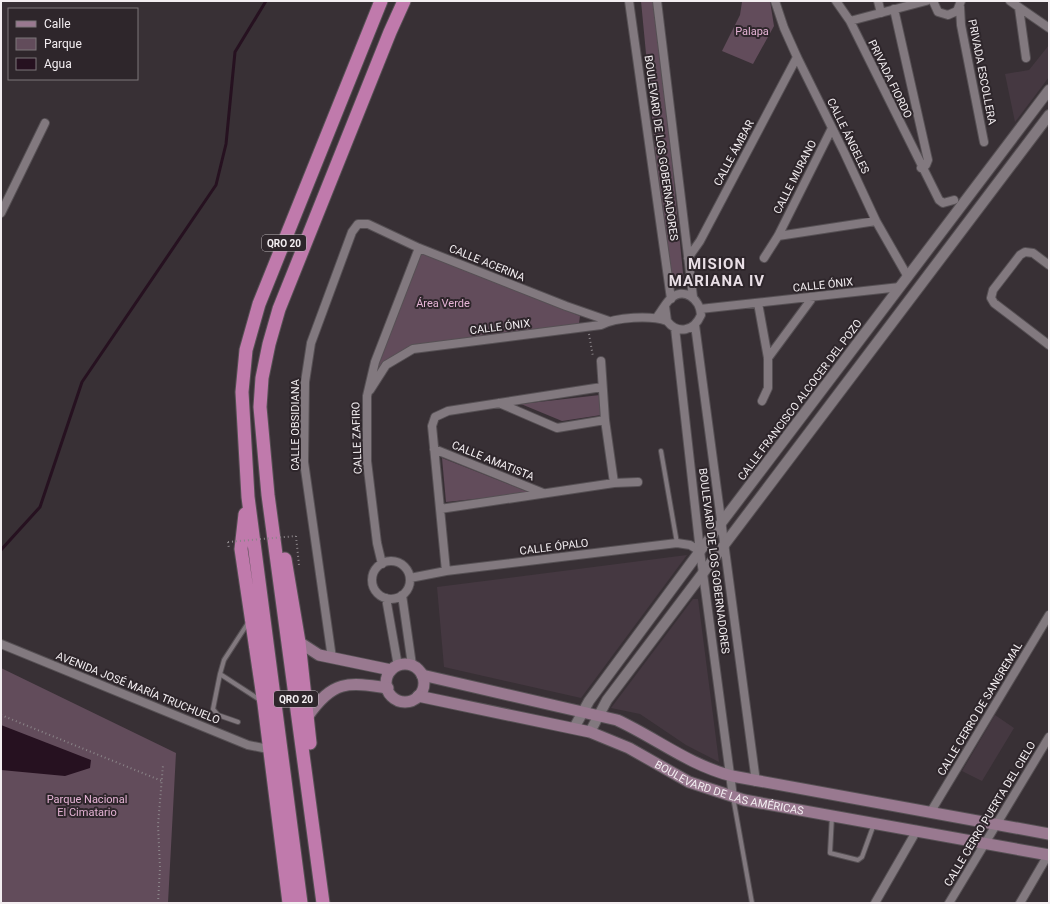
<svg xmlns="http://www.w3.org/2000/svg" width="1050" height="904" font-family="Roboto,sans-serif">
<rect width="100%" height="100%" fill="#383035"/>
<path fill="#453841" d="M1049,45V77L1015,122L1005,74L1029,70Z
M687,555L581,698L444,667L437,587Z
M693,599H698L719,762L686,745L640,714L611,708Z
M995,715L1014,728L982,781L962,771Z"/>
<path fill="#624c5b" d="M641,1H656L684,283L668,285Z
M754,1H770L774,26L753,64L722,51L740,15L742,2Z
M419,249L565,310L580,316L579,323L573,326L425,347L409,346L394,357L376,374L381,352Z
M600,395L601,415L562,421L521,404Z
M442,458L531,493L446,502Z
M1,668L176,753L168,903H1Z"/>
<path fill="#261120" d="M1,725L91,760L90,768L65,776L1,770Z"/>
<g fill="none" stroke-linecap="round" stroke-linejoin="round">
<path stroke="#261120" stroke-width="3" d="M1,550L40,507L82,382L216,185L226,144L235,52L266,1"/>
<defs>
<path id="service" d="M661,451L677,543
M248,623L224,660L220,674L260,700
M220,674L213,709L218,715L238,722
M733,797L752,903
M832,816L830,853L858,860L862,857L874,824"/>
<path id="minor" d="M629,1L671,299
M657,1L693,297
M775,1L784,28L797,57L844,152L876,221L908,277
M836,1L850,21L939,200L943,203L954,200
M878,1L881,13
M933,1L938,12L948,15L957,11L961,1
M1010,1L1049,28
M960,7L961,25L984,142
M1019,8L1026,58
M894,9L928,160L926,165L921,168
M850,21L926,1
M1,213L45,123
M778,236L876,221
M688,258L700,241L797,57
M764,258L778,236L832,128
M1049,265L1033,253L1025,252L1020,255L993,290L991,298L994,303L1049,345
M758,303L768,358V388L762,401
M700,309L900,287
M657,317C661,312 665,304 670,299C684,286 700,299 701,315C694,331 678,335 667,321L665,306
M695,325L756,782
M675,328L700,551L733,797
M768,358L813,297
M601,361L605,420L614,483
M370,390L386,365L413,349L601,325C616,317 651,315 667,321
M499,403L557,428L605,420
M434,449L543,493
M440,509L614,483L638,482
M372 580a19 19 0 1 1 38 0a19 19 0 1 1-38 0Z
M382,564L377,543L367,461V396L375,362L419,248
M446,571L432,426L435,417L448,411L602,387
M410,578L446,571L677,543L690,545L700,551
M402,595L412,665
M386,598L398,666
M1,644L248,745L268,749
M332,658L304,462L305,382L311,343L352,232L358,224H368L419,248L566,306L609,321
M930,813L1049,615
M875,903L917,830
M949,903L1049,737
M1020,903L1048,855"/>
<path id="tertiary" d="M574,728L589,701L700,551L1049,90
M590,732L607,700L1049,115"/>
<g id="secondary">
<path d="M299,642L319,655L391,670"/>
<circle cx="405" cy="683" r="19"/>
<path d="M422,675L617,720C656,738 689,765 732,776L1049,834"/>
<path id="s1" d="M418,696L590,732L629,748L689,782L744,800L1049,855"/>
<path d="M308,716C333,680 347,682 388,688"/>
</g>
<path id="trunk" d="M245,514L241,549L264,704L289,903
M285,559L299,642L310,743
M301,903L248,497L242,392L246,350L259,304L381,1
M323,903L268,495L260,407L262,378L269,344L279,309L390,32L404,1"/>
</defs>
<use href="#service" stroke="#565054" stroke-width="6"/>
<use href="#minor" stroke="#565054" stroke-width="10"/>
<use href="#tertiary" stroke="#565054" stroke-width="12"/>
<use href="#secondary" stroke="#565054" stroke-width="13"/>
<use href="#trunk" stroke="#565054" stroke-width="15"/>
<path stroke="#8b8589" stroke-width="2" stroke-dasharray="1 3" stroke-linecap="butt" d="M589,334L593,357
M296,536L299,565
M228,542L229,549
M1,715L162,781
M158,903L160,868L158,825L163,765"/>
<use href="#service" stroke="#82797f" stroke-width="4"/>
<use href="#minor" stroke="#82797f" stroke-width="8"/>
<use href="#tertiary" stroke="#82797f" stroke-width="10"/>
<use href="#secondary" stroke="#997990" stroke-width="11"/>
<use href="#trunk" stroke="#c07aac" stroke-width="13"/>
<path stroke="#8b8589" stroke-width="2" stroke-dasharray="1 3" stroke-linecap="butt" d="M228,542L296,536"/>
</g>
<g text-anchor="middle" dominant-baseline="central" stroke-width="4" stroke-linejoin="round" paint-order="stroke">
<g fill="#2e262b" stroke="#b8b2b6" stroke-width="1">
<rect x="262" y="235" width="44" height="16" rx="3"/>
<rect x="274" y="691" width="44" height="16" rx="3"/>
</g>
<g font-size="10" font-weight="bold" fill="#f3eef1">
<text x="284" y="243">QRO 20</text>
<text x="296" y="699">QRO 20</text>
</g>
<g font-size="11" fill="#e5b3d5" stroke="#2e262b">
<text x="752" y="31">Palapa</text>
<text x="443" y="303">Área Verde</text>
<text x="87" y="799">Parque Nacional<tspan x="87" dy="13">El Cimatario</tspan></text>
</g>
<g font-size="11" fill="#f3eef1" stroke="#2e262b">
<text transform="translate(982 72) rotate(79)">PRIVADA ESCOLLERA</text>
<text transform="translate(890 79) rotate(64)">PRIVADA FIORDO</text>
<text transform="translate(848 136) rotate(64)">CALLE ÁNGELES</text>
<text transform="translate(661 148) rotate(82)">BOULEVARD DE LOS GOBERNADORES</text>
<text transform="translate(734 153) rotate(-62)">CALLE ÁMBAR</text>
<text transform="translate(795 177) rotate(-63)">CALLE MURANO</text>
<text transform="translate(487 263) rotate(22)">CALLE ACERINA</text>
<text transform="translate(823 285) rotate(-6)">CALLE ÓNIX</text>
<text transform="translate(500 327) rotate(-7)">CALLE ÓNIX</text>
<text transform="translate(800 400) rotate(-53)">CALLE FRANCISCO ALCOCER DEL POZO</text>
<text transform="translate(295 425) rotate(-90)">CALLE OBSIDIANA</text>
<text transform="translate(357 438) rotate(-92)">CALLE ZAFIRO</text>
<text transform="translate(493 461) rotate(22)">CALLE AMATISTA</text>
<text transform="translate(554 547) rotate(-7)">CALLE ÓPALO</text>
<text transform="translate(714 561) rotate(83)">BOULEVARD DE LOS GOBERNADORES</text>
<text transform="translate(138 688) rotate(22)">AVENIDA JOSÉ MARÍA TRUCHUELO</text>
<text transform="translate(980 709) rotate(-59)">CALLE CERRO DE SANGREMAL</text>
<text stroke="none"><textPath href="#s1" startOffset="327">BOULEVARD DE LAS AMÉRICAS</textPath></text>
<text transform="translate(990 814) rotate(-59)">CALLE CERRO PUERTA DEL CIELO</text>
</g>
<g font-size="15" font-weight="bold" letter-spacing="1" fill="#e9dfe6" stroke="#2e262b">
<text x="717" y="264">MISION<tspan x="717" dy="17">MARIANA IV</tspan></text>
</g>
</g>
<rect width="1050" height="904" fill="none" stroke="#f3eef1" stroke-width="4"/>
<rect x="8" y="8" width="130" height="72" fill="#2e262b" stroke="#7d767a"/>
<rect x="16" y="21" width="20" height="6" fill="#997990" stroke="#7d767a"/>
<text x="44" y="28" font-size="12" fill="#f3eef1">Calle</text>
<rect x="16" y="38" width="20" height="12" fill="#624c5b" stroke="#7d767a"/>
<text x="44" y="48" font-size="12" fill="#f3eef1">Parque</text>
<rect x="16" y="58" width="20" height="12" fill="#261120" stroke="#7d767a"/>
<text x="44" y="68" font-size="12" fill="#f3eef1">Agua</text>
</svg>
